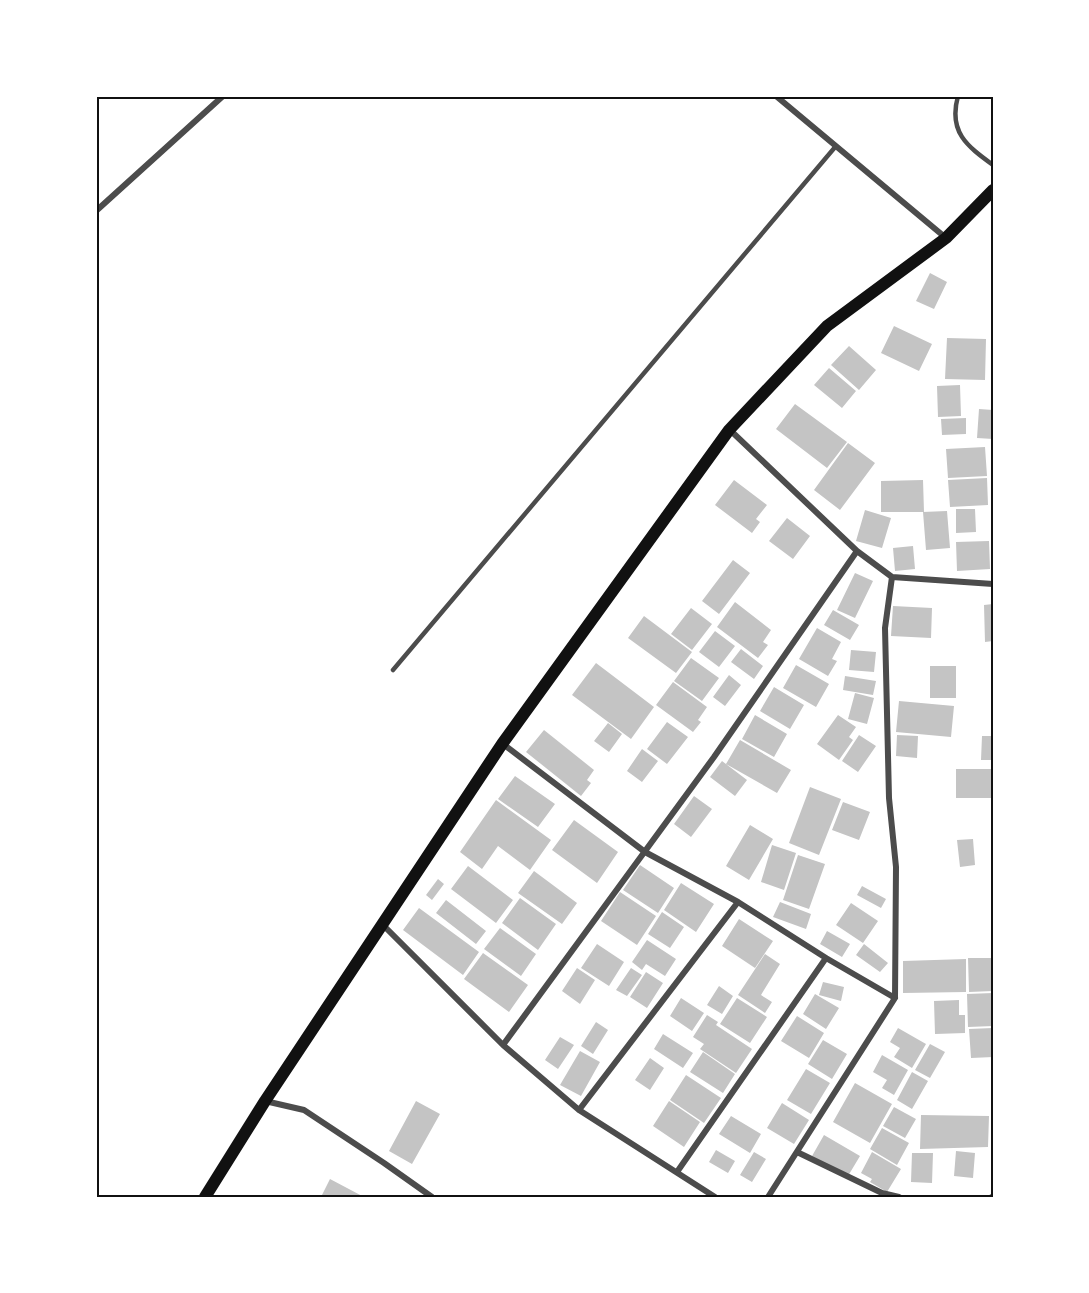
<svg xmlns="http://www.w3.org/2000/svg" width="1089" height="1293" font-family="'Work Sans',sans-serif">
<rect width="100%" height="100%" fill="#fff"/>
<path fill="#c4c4c4" d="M930,273L947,282L934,309L916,301Z
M894,326L932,344L919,371L881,353Z
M947,338L986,339L985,380L945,379Z
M849,346L876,370L859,390L831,365Z
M829,368L856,391L842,408L814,385Z
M960,385L961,416L938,417L937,386Z
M795,404L847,442L827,468L776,429Z
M979,409L993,410V439L977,438Z
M966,418V434L942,435L941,419Z
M848,443L875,463L840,510L814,490Z
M985,447L987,476L948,478L946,449Z
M987,478L988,505L950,507L948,480Z
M734,480L767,505L756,519L760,522L752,533L715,505Z
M923,480L924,512H881V481Z
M956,509H975L976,532L956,533Z
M865,510L891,518L882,548L856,541Z
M947,511L950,548L926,550L923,512Z
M787,518L810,536L793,559L769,541Z
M989,541L990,569L957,571L956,542Z
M913,546L915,569L895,571L893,548Z
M733,560L750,573L719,614L702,601Z
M855,573L873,581L855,618L837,610Z
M735,602L771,630L763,642L768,645L758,658L717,627Z
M993,604V641L985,642L984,605Z
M893,606L932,608L931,638L891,636Z
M691,608L712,624L692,650L671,634Z
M833,610L859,625L850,640L824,625Z
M644,616L692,652L676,673L628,638Z
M817,628L841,642L832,659L837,661L828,676L799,659Z
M715,631L735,646L719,667L699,652Z
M741,649L763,666L754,679L731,662Z
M851,650L876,652L874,672L849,670Z
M691,658L719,678L702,701L674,681Z
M596,663L654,707L631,739L572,695Z
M796,665L829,684L816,707L783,688Z
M930,666H956V698H930Z
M729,675L741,685L725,706L713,697Z
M845,676L876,681L873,695L843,690Z
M673,682L707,707L698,720L701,722L693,732L656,705Z
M774,687L804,705L790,729L760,711Z
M855,693L874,698L867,724L848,719Z
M899,701L954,706L951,737L896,732Z
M755,715L787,734L774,757L742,739Z
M838,715L856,727L849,737L853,740L839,760L817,744Z
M667,722L688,737L667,764L647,749Z
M608,723L622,734L609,752L594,741Z
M544,730L594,770L587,780L591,783L581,796L526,752Z
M859,735L876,746L858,772L842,761Z
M897,735L918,736L917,758L896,756Z
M982,736H993V760H981Z
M740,740L791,770L777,793L726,764Z
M642,749L658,761L642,782L627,771Z
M722,761L747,780L735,796L710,777Z
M956,769H993V798H956Z
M515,776L555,804L538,827L498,799Z
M810,787L841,799L819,855L789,843Z
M694,796L712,809L691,837L674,824Z
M496,800L551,840L530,870L498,846L482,869L460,852Z
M843,802L870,812L859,840L832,830Z
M574,820L618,852L597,883L552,850Z
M750,825L773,839L749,880L726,866Z
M973,839L975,865L960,867L957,840Z
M772,845L796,853L784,890L761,882Z
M798,855L825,864L809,909L783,900Z
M640,865L674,888L658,913L623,890Z
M468,866L513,900L496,923L451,889Z
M534,871L577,903L562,924L518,893Z
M438,879L444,884L432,900L426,895Z
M681,883L714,904L696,932L664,910Z
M862,886L886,899L881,908L857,895Z
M620,892L656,916L637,945L601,921Z
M520,898L556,924L538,950L502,923Z
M446,900L486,931L476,944L436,913Z
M780,902L811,914L806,929L773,917Z
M851,903L878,921L863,943L836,925Z
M419,908L479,952L463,975L403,930Z
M662,912L684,927L670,948L648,934Z
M739,919L773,941L755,968L722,946Z
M500,928L536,954L521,976L484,949Z
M827,931L850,944L842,957L820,944Z
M647,940L676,959L665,976L646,964L642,970L632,962Z
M597,944L624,962L609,986L581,968Z
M864,944L888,963L880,972L856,955Z
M483,953L528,985L509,1012L464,979Z
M765,954L780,964L761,995L772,1002L765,1013L738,995Z
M968,958H993V991L969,992Z
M966,959V992L903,993V961Z
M577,968L595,980L580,1004L562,991Z
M631,968L642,975L627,996L616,990Z
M646,972L663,983L647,1008L630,997Z
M823,982L844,987L841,1001L819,995Z
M719,986L733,996L722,1014L707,1005Z
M993,993V1026L968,1027L967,994Z
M815,994L839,1008L826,1029L803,1014Z
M681,998L704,1013L692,1031L670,1016Z
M737,998L767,1017L750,1043L720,1024Z
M959,1000V1015H965V1033L935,1034L934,1001Z
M707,1015L718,1022L716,1025L752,1049L736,1073L700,1049L704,1044L693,1037Z
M797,1016L824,1033L809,1058L781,1041Z
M596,1022L608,1030L593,1054L581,1046Z
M898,1028L926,1044L912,1068L894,1057L900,1048L890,1042Z
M993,1028V1057L971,1058L969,1029Z
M663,1034L693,1053L683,1068L654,1049Z
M560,1037L574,1045L558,1069L545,1060Z
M823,1040L847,1054L832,1079L808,1064Z
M930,1044L945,1052L930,1078L915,1070Z
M580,1051L600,1062L581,1096L560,1085Z
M703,1052L735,1074L723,1093L690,1072Z
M882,1055L908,1070L894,1095L882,1088L887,1080L873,1072Z
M650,1058L664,1068L650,1090L635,1080Z
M806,1069L830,1083L811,1114L787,1100Z
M912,1072L928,1081L912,1109L897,1100Z
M686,1075L721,1098L704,1123L670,1100Z
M855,1083L892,1104L870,1143L833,1122Z
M416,1101L440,1114L412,1164L389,1151Z
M669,1101L700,1122L684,1147L653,1126Z
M782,1103L809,1120L794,1144L767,1128Z
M894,1107L916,1119L905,1138L883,1126Z
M921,1115L989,1116L988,1147L920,1149Z
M731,1116L761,1134L750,1153L719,1134Z
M882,1128L909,1143L897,1165L870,1149Z
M824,1135L860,1156L848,1176L812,1156Z
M716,1150L735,1161L728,1173L709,1162Z
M956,1151L975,1153L973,1178L954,1176Z
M754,1152L766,1159L752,1182L740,1175Z
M872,1152L901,1169L887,1192L870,1182L872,1179L861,1173Z
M912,1153H933L932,1183L911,1182Z
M330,1179L364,1197H321Z"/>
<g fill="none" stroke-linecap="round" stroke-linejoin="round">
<path stroke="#4c4c4c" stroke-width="4.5" d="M958,96C948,132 967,146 993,165
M393,670L836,146"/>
<path stroke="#4c4c4c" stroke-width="6" d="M776,96L946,238
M96,211L223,96
M730,430L857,551L892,577L993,584
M503,744L645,852L738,902L826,958L895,998L896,867L889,798L885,628L892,577
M382,924L503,1045L714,757L857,551
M503,1045L579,1110L715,1197
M265,1101L304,1110L384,1163L432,1197
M579,1110L738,902
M797,1152L882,1193L899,1197
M677,1172L826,958
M768,1197L895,998
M992,1197H993"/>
<path stroke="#111" stroke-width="12" d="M205,1197L265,1101L502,744L729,430L827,326L946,238L993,190"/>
</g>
<rect width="1089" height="1293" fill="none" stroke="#ffffff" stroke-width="195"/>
<rect x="98" y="98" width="894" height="1098" fill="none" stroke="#111" stroke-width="2"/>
</svg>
